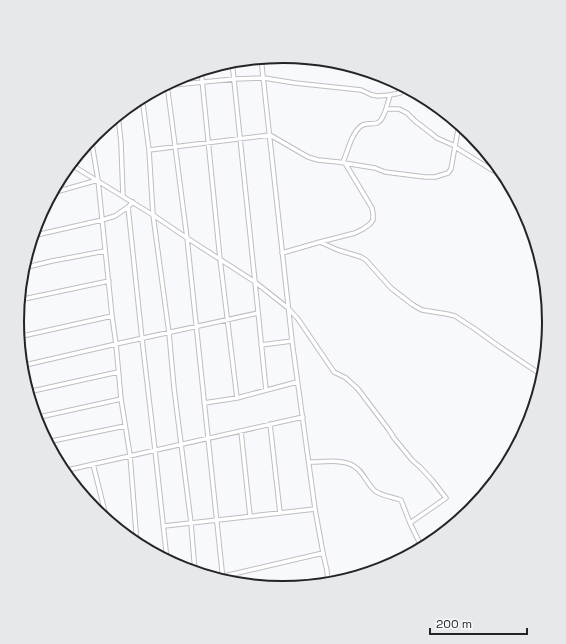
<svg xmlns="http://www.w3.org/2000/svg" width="566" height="644" font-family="'Space Grotesk',sans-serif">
<rect width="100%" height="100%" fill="#f8f9fd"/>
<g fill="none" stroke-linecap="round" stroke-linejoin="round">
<defs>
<path id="minor" d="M261,58L292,341L315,509L323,553L327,571L328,584
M232,61L255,282L266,390
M201,70L220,259L237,398
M397,83L400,93
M167,84L187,238L223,580
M163,86L234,79L264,78L295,83L361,90L372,95L378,96L390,95L400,93L406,87
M142,97L149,150L153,215L169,333L174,388L191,523L195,572
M386,109H399L407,113L415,121L432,134L437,138L455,146
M118,115L121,143L123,196
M91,138L98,180L112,316L116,344L121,399L130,455L137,544
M455,147L492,170L504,175
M149,150L270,135L308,157L318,160L338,162L375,168L385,172L425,177H435L448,173L451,169L459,124
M343,162C348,151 351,134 361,126C366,122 371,125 377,123C384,121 388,102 390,95
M70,164L153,215L187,238L255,282L288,308L298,319L334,372L346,378L358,389L389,430L394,438L412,460L421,468L432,480L446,498L410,523
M52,193L98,180
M521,206L534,238
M128,207L142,339L155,450L167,560
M32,236L102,220L115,216L128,207L133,202
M320,242L338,250L361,257L366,260L391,288L413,305L422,310L447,314L455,316L475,329L497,345L543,376
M282,253L320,242L355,233L363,229L370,224L373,220V214L372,208L345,163
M23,268L52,261L105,251
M19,300L109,281
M18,337L112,316
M261,345L292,341
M21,366L116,344L258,313
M28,392L118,372
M204,403L237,398L297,382
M35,418L121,399
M270,424L280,513
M241,431L250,516
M47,442L125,426
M309,462C322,462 341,459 352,465C363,470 366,483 375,491C382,496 392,497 401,500L410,523L422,548
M93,464L107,520
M63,471L303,417
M164,526L315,509
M216,578L323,553"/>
</defs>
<use href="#minor" stroke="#bebec2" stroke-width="5.5"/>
<use href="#minor" stroke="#fff" stroke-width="3.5"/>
</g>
<path d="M0 0H566V644H0ZM24 322a259 259 0 1 1 518 0a259 259 0 1 1-518 0Z" fill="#e7e8ec" fill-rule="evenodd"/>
<path fill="none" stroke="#242426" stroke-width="2" d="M24 322a259 259 0 1 1 518 0a259 259 0 1 1-518 0Z"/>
<path d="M430 628v6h97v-6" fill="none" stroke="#242426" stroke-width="2"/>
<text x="436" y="628" font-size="12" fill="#242426" stroke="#f8f9fd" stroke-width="3" paint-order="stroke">200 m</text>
</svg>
